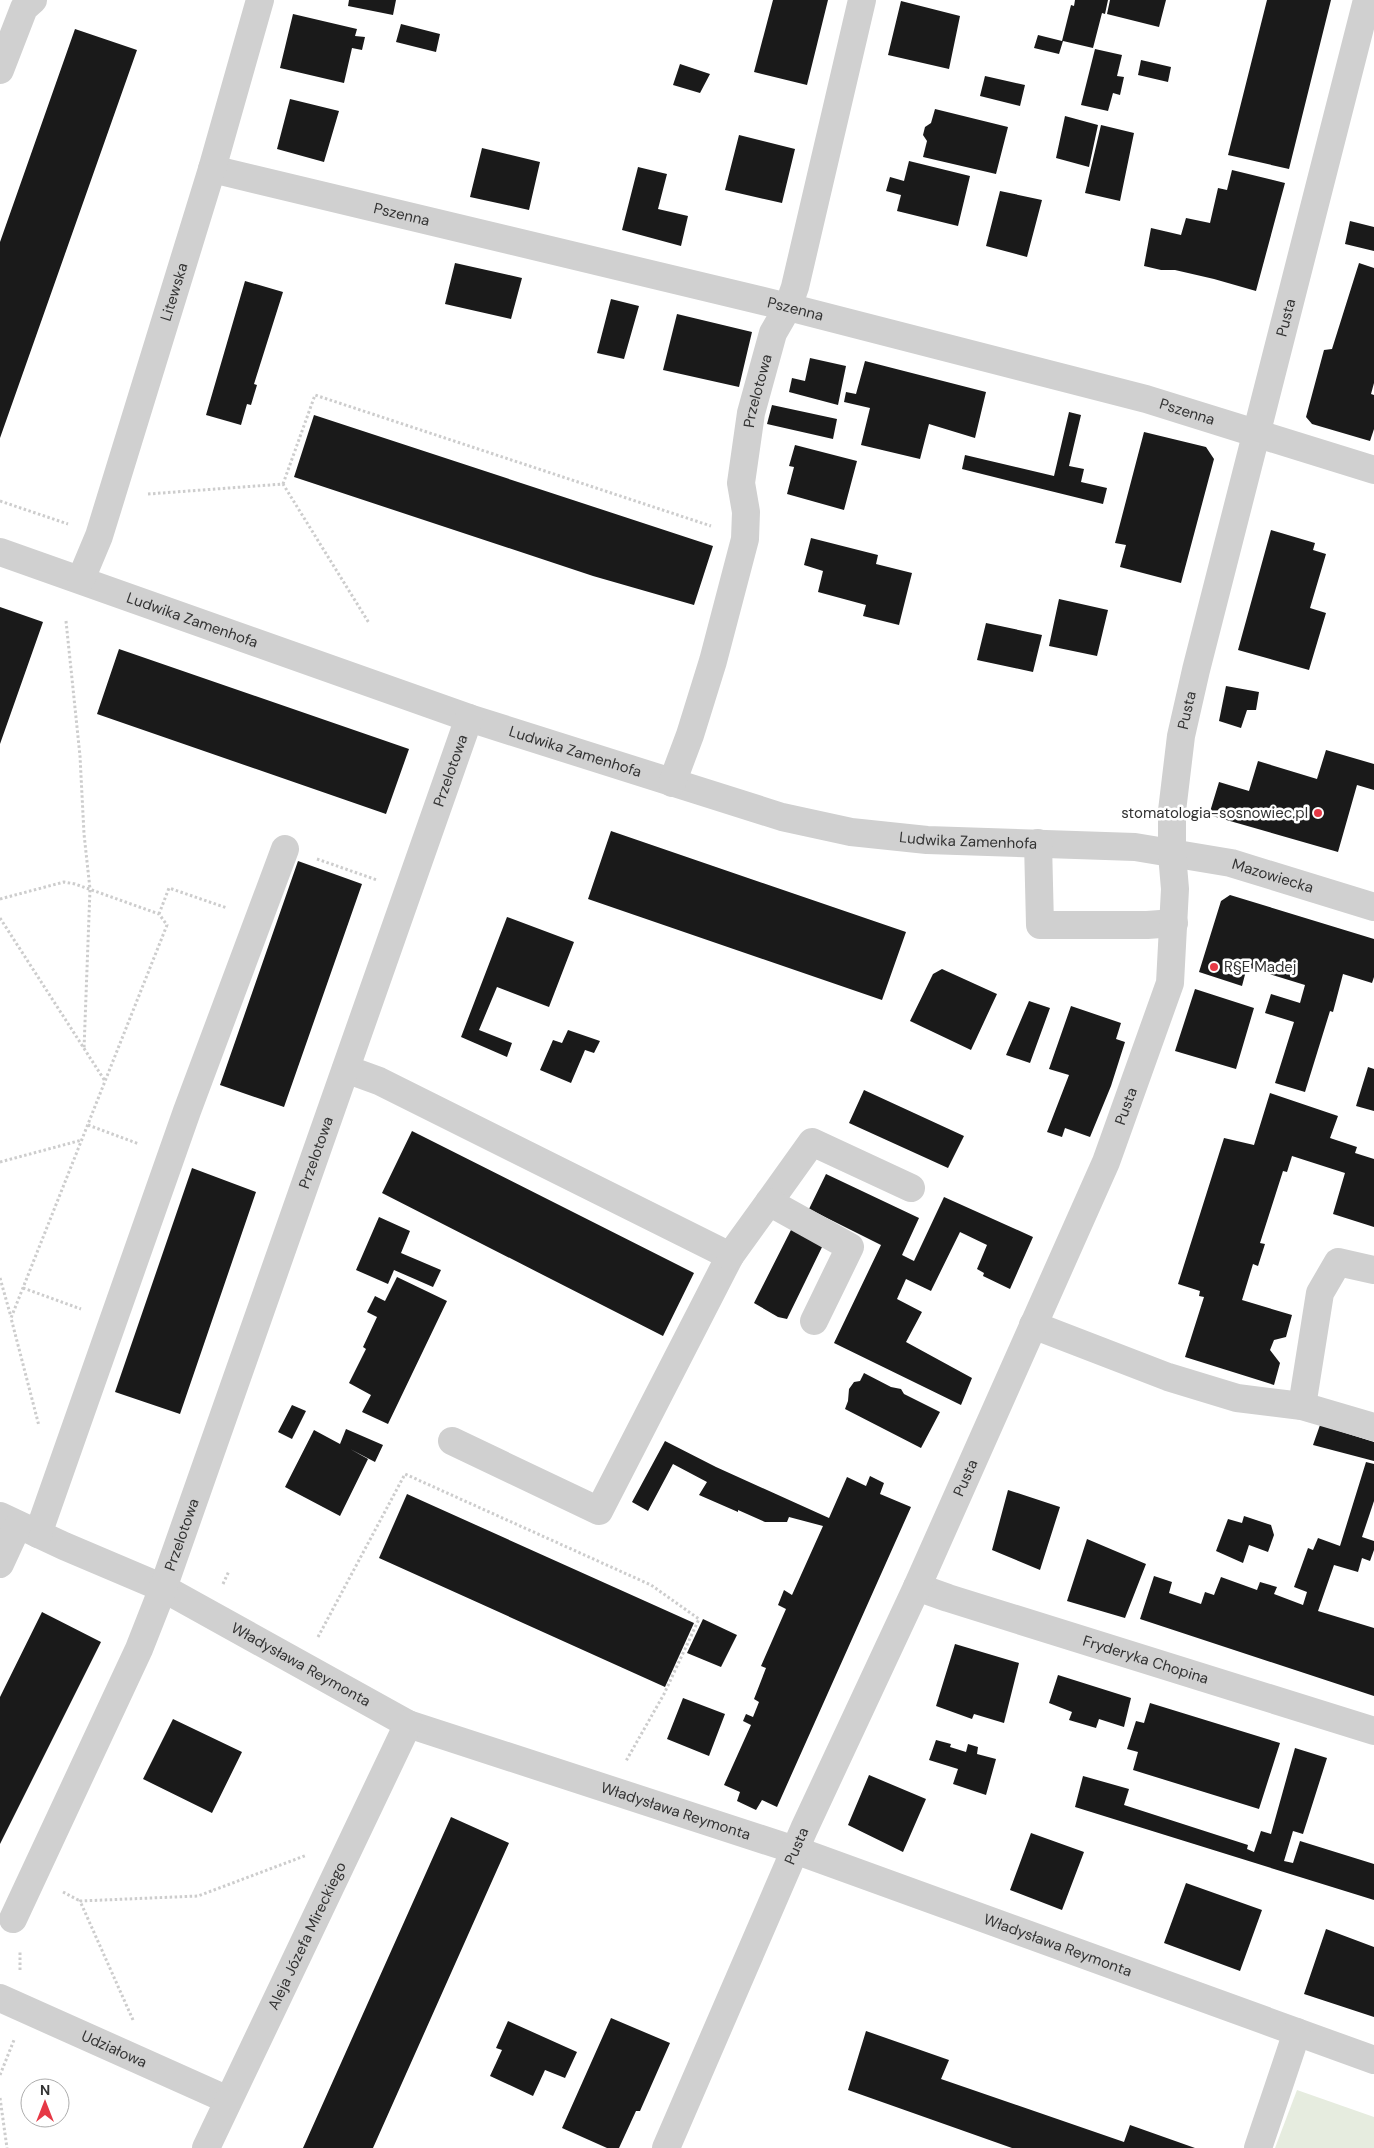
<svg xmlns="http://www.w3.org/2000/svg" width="1374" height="2148" font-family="'DM Sans',sans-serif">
<rect width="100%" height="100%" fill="#fff"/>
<path fill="#e6ecdf" d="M1297,2090L1374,2117V2148H1275Z"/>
<path fill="#1a1a1a" d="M349,0H396L393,15L348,6Z
M773,0H828L807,85L754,72Z
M1075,0H1108L1105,14L1102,13L1093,48L1063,41L1059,54L1034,48L1038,35L1062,41L1071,5L1074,6Z
M1110,0H1166L1159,27L1107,14Z
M1267,0H1331L1289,169L1228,155Z
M901,1L960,16L949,69L888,55Z
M293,14L357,29L355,36L365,37L362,50L352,48L344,83L280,68Z
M401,24L440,34L436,52L396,42Z
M75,29L137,50L0,438V242Z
M1095,49L1122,55L1117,76L1124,77L1120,95L1113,93L1108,111L1081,105Z
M1141,60L1171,67L1168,82L1138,75Z
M680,64L710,74L700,93L673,85Z
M985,76L1025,85L1020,106L980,96Z
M290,99L339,111L324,162L277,149Z
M935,109L1008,127L996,174L923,157L927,141L923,135L925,127L931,123Z
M1065,116L1098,125L1089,167L1056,158Z
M1101,125L1134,133L1120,201L1085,193Z
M739,135L795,149L782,203L725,190Z
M482,148L540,162L529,210L470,197Z
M909,161L970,176L958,226L897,211L901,195L886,191L890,177L904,181Z
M638,167L667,174L658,209L688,216L681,246L622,230Z
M1232,170L1285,183L1256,291L1214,279L1175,270H1161L1144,266L1151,228L1181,235L1186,218L1210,223L1218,188L1227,190Z
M1000,191L1042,200L1027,257L986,246Z
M1350,221L1374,227V251L1345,244Z
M455,263L522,278L511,319L445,304Z
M1359,263L1374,268V383L1371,394L1374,395V429L1370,441L1312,424L1306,417L1324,350L1332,349Z
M245,281L283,292L254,384L257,385L251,405L247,404L241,425L206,415Z
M611,299L639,306L624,359L597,353Z
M677,314L752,332L739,387L663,370Z
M810,358L846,366L838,405L789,392L792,378L805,381Z
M865,361L986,392L975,438L929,424L920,459L861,445L870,408L844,402L846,392L856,394Z
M772,405L837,419L833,439L767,424Z
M1069,412L1081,415L1069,466L1084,469L1081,482L1107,488L1103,504L962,469L965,455L1054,476Z
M314,415L713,546L694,605L593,576L294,477Z
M1144,432L1206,447L1214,459L1181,583L1120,567L1126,545L1115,543Z
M795,445L857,461L844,510L787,494L794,467L789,466Z
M1271,530L1315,543L1313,550L1326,554L1310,608L1326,613L1309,670L1238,650Z
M811,538L878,555L876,564L912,573L899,625L863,616L866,605L818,592L823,571L804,565Z
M1059,599L1108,610L1097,656L1049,646Z
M0,607L43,622L0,744Z
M986,623L1042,635L1033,672L977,660Z
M119,649L409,749L386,814L97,714Z
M1226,686L1259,692L1256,710H1247L1241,728L1219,721Z
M1326,750L1374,764V790L1357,785L1338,852L1209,815L1219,782L1249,791L1258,761L1317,779Z
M611,831L906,932L882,1000L588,899Z
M298,861L362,884L284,1107L220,1085Z
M1230,895L1374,939V977L1372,983L1343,974L1333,1012L1330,1011L1305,1092L1275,1083L1294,1022L1265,1013L1271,994L1300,1003L1305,985L1247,967L1242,986L1199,972L1221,901Z
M507,917L574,942L549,1007L497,987L479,1030L512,1043L507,1057L461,1037Z
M942,969L997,994L971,1050L910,1021L933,974Z
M1195,989L1254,1008L1236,1069L1175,1051Z
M1029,1001L1050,1008L1030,1063L1006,1055Z
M1071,1006L1121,1023L1116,1039L1125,1042L1111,1086L1090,1137L1065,1128L1062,1137L1047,1132L1069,1075L1049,1069Z
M568,1030L600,1041L594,1053L585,1050L571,1083L540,1070L553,1040L562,1043Z
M1368,1067L1374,1069V1111L1356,1106Z
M864,1090L964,1136L948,1168L849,1123Z
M1270,1093L1338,1116L1330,1138L1357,1147L1355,1153L1374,1159V1227L1333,1214L1345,1173L1292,1156L1287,1172L1283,1171L1260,1243L1265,1244L1258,1266L1253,1264L1242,1300L1292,1315L1286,1337L1274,1340L1270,1350L1280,1363L1274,1385L1185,1357L1204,1297L1199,1296L1200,1291L1178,1284L1224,1138L1254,1145Z
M412,1131L694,1273L663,1336L382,1193Z
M192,1168L256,1192L180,1414L115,1392Z
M826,1174L919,1218L902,1255L914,1261L944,1197L1033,1237L1010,1289L983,1276L984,1273L977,1269L987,1245L960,1232L931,1291L906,1279L897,1299L922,1312L906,1342L972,1378L961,1405L834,1343L881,1245L809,1209Z
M379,1217L410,1231L401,1253L441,1270L433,1287L394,1270L388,1284L356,1270Z
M793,1226L825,1241L787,1319L778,1317L754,1303Z
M397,1277L447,1301L388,1424L362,1412L371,1395L349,1383L366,1349L363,1347L377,1317L367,1312L375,1296L385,1301Z
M864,1373L891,1387L901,1389L904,1394L940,1412L921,1448L845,1409L848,1401L849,1389L854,1382L860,1381Z
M292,1405L306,1411L292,1439L278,1432Z
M1320,1425L1374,1442V1461L1313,1445Z
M346,1429L383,1445L375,1462L350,1449L368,1459L340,1516L285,1487L314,1430L340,1444Z
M665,1441L716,1467L829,1518L847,1477L866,1486L870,1476L884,1483L880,1494L911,1507L777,1807L762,1800L756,1810L737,1801L740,1792L724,1785L751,1725L743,1721L746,1714L753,1717L759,1702L754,1699L766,1668L761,1666L786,1609L778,1605L784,1590L792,1595L823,1526L789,1517L787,1522H765L738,1510V1512L699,1495L707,1482L673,1464L648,1511L632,1502Z
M1366,1462L1374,1464V1501L1362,1537L1374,1541V1550L1370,1561L1362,1558L1358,1572L1334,1565L1318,1611L1374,1628V1696L1140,1619L1154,1576L1172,1582L1169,1593L1201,1604L1205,1592L1214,1595L1221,1577L1257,1590L1260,1582L1277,1587L1274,1594L1303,1605L1307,1592L1294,1587L1308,1548L1313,1550L1318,1538L1340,1546Z
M1008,1490L1060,1507L1040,1570L992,1550Z
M407,1494L694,1623L665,1687L379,1558Z
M1244,1516L1271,1525L1274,1535L1268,1552L1249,1545L1243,1563L1216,1551L1228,1519L1242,1523Z
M1087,1539L1146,1564L1125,1618L1067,1601Z
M42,1612L101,1642L0,1844V1697Z
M703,1619L737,1635L721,1667L687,1653Z
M955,1644L1019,1663L1004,1723L974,1714L972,1719L936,1706Z
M1058,1675L1131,1698L1124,1727L1099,1719L1096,1728L1069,1720L1072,1712L1049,1703Z
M683,1698L725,1714L709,1756L667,1739Z
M1150,1703L1280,1743L1259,1809L1133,1770L1138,1752L1127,1749L1136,1721L1144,1723Z
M173,1719L242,1752L212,1813L143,1779Z
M936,1740L951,1744L950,1747L966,1752L968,1744L978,1747L977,1754L996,1759L986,1795L953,1784L958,1769L929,1760Z
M1295,1748L1327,1758L1303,1834L1293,1831L1284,1861L1293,1863L1300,1841L1374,1864V1900L1075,1807L1083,1776L1129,1789L1124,1805L1248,1845L1247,1849L1254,1852L1261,1831L1271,1834Z
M869,1775L926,1799L903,1852L848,1825Z
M451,1817L509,1843L373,2148H303Z
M1031,1833L1084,1852L1062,1910L1010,1890Z
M1186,1883L1262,1910L1240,1971L1164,1943Z
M1326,1929L1374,1947V2017L1304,1994Z
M611,2018L670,2043L640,2111H636L619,2148H607L562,2128Z
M508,2021L577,2052L565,2078L545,2070L533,2096L490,2076L502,2050L496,2048Z
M866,2031L949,2060L941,2079L1124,2142L1130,2125L1195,2148H1012L848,2090Z"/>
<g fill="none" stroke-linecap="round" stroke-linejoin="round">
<path stroke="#cdcdcd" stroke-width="3" stroke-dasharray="2.5 2.5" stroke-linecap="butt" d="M283,484L315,395L711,526
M148,494L283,484L369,623
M0,501L68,524
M66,621L80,756L84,834L90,889L84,1049
M317,859L377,880
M0,899L64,882L75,884L159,914L167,925L11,1318L39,1426
M159,914L169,888L227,908
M0,918L105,1081
M88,1125L139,1144
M0,1162L82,1140
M0,1278L11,1317
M23,1288L81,1309
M223,1584L229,1571
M318,1637L405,1474L651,1585L699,1619L664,1694L626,1761
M63,1892L80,1901
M20,1970V1951
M133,2020L80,1901L198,1896L307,1855
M0,2075L14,2040
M0,2098L7,2148"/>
<g stroke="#d0d0d0" stroke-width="28">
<path d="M0,70L24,8L33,0"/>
<path id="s1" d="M212,169L788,307L1146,399L1374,470"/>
<path id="s2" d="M0,552L469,718L782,817L851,832L927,840L1135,847L1231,863L1374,907"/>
<path id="s3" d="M81,579L99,536L212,169L260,0"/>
<path id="s4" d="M672,783L690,735L713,661L745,539L746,512L741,483L751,413L773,333L788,307L795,287L862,0"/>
<path d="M1038,843L1040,925H1147L1174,923"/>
<path d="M346,1069L379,1081L730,1256L599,1511L452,1441"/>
<path d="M769,1202L812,1142L911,1188"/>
<path d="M730,1256L769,1202L850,1247L814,1321"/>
<path d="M1033,1325L1168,1377L1237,1398L1302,1406L1374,1427"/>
<path d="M1302,1406L1320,1293L1338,1262L1374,1270"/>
<path id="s5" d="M0,1516L64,1546L163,1588L408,1724L795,1850L1374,2060"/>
<path d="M38,1534L187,1111L285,849"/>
<path d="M0,1564L18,1525"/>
<path id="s6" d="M917,1587L948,1598L1374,1731"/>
<path id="s7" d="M13,1919L139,1649L163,1588L469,718"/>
<path id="s8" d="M0,1998L228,2100"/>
<path id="s9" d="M206,2148L408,1724"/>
<path id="s10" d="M666,2148L804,1829L917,1587L1106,1162L1170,983L1175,889L1172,854V811L1181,736L1196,670L1367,0"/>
<path d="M1258,2148L1297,2032"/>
</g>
</g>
<g fill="#e63946" stroke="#fff" stroke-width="2">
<circle cx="1318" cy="813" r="5"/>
<circle cx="1214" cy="967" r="5"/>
</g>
<g text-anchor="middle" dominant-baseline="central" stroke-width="5" stroke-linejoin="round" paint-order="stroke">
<g font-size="15" fill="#333" stroke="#fff">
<text stroke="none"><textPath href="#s1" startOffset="195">Pszenna</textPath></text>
<text stroke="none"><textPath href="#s3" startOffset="302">Litewska</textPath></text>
<text stroke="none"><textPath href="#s1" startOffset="600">Pszenna</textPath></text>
<text stroke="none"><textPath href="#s10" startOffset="1949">Pusta</textPath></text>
<text stroke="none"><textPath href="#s4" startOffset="405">Przelotowa</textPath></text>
<text stroke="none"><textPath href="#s1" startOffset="1005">Pszenna</textPath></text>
<text stroke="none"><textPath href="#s2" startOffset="204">Ludwika Zamenhofa</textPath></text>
<text stroke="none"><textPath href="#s10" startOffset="1544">Pusta</textPath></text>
<text stroke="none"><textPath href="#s2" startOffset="609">Ludwika Zamenhofa</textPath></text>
<text stroke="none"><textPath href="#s7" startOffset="1230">Przelotowa</textPath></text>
<text stroke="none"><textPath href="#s2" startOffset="1014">Ludwika Zamenhofa</textPath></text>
<text stroke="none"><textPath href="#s2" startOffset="1322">Mazowiecka</textPath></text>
<text stroke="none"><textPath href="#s10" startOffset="1139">Pusta</textPath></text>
<text stroke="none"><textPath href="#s7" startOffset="825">Przelotowa</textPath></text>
<text stroke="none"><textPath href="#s10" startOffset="734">Pusta</textPath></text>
<text stroke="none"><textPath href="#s7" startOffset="420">Przelotowa</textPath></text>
<text stroke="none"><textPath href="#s6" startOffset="240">Fryderyka Chopina</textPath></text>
<text stroke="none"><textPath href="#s5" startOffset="336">Władysława Reymonta</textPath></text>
<text stroke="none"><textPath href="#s5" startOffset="740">Władysława Reymonta</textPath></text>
<text stroke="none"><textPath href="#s10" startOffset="329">Pusta</textPath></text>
<text stroke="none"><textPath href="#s9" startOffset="235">Aleja Józefa Mireckiego</textPath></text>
<text stroke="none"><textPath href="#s5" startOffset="1145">Władysława Reymonta</textPath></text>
<text stroke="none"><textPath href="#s8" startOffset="125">Udziałowa</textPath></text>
</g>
<g font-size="15" fill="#333" stroke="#fff" text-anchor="end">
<text x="1308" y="813">stomatologia-sosnowiec.pl</text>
<text x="1224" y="967" text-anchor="start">R§E Madej</text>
</g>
</g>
<g transform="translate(45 2103)"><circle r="24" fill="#ffffff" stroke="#adadad"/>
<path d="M0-4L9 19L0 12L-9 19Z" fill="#e63946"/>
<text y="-8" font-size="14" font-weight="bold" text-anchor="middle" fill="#333333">N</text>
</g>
</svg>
